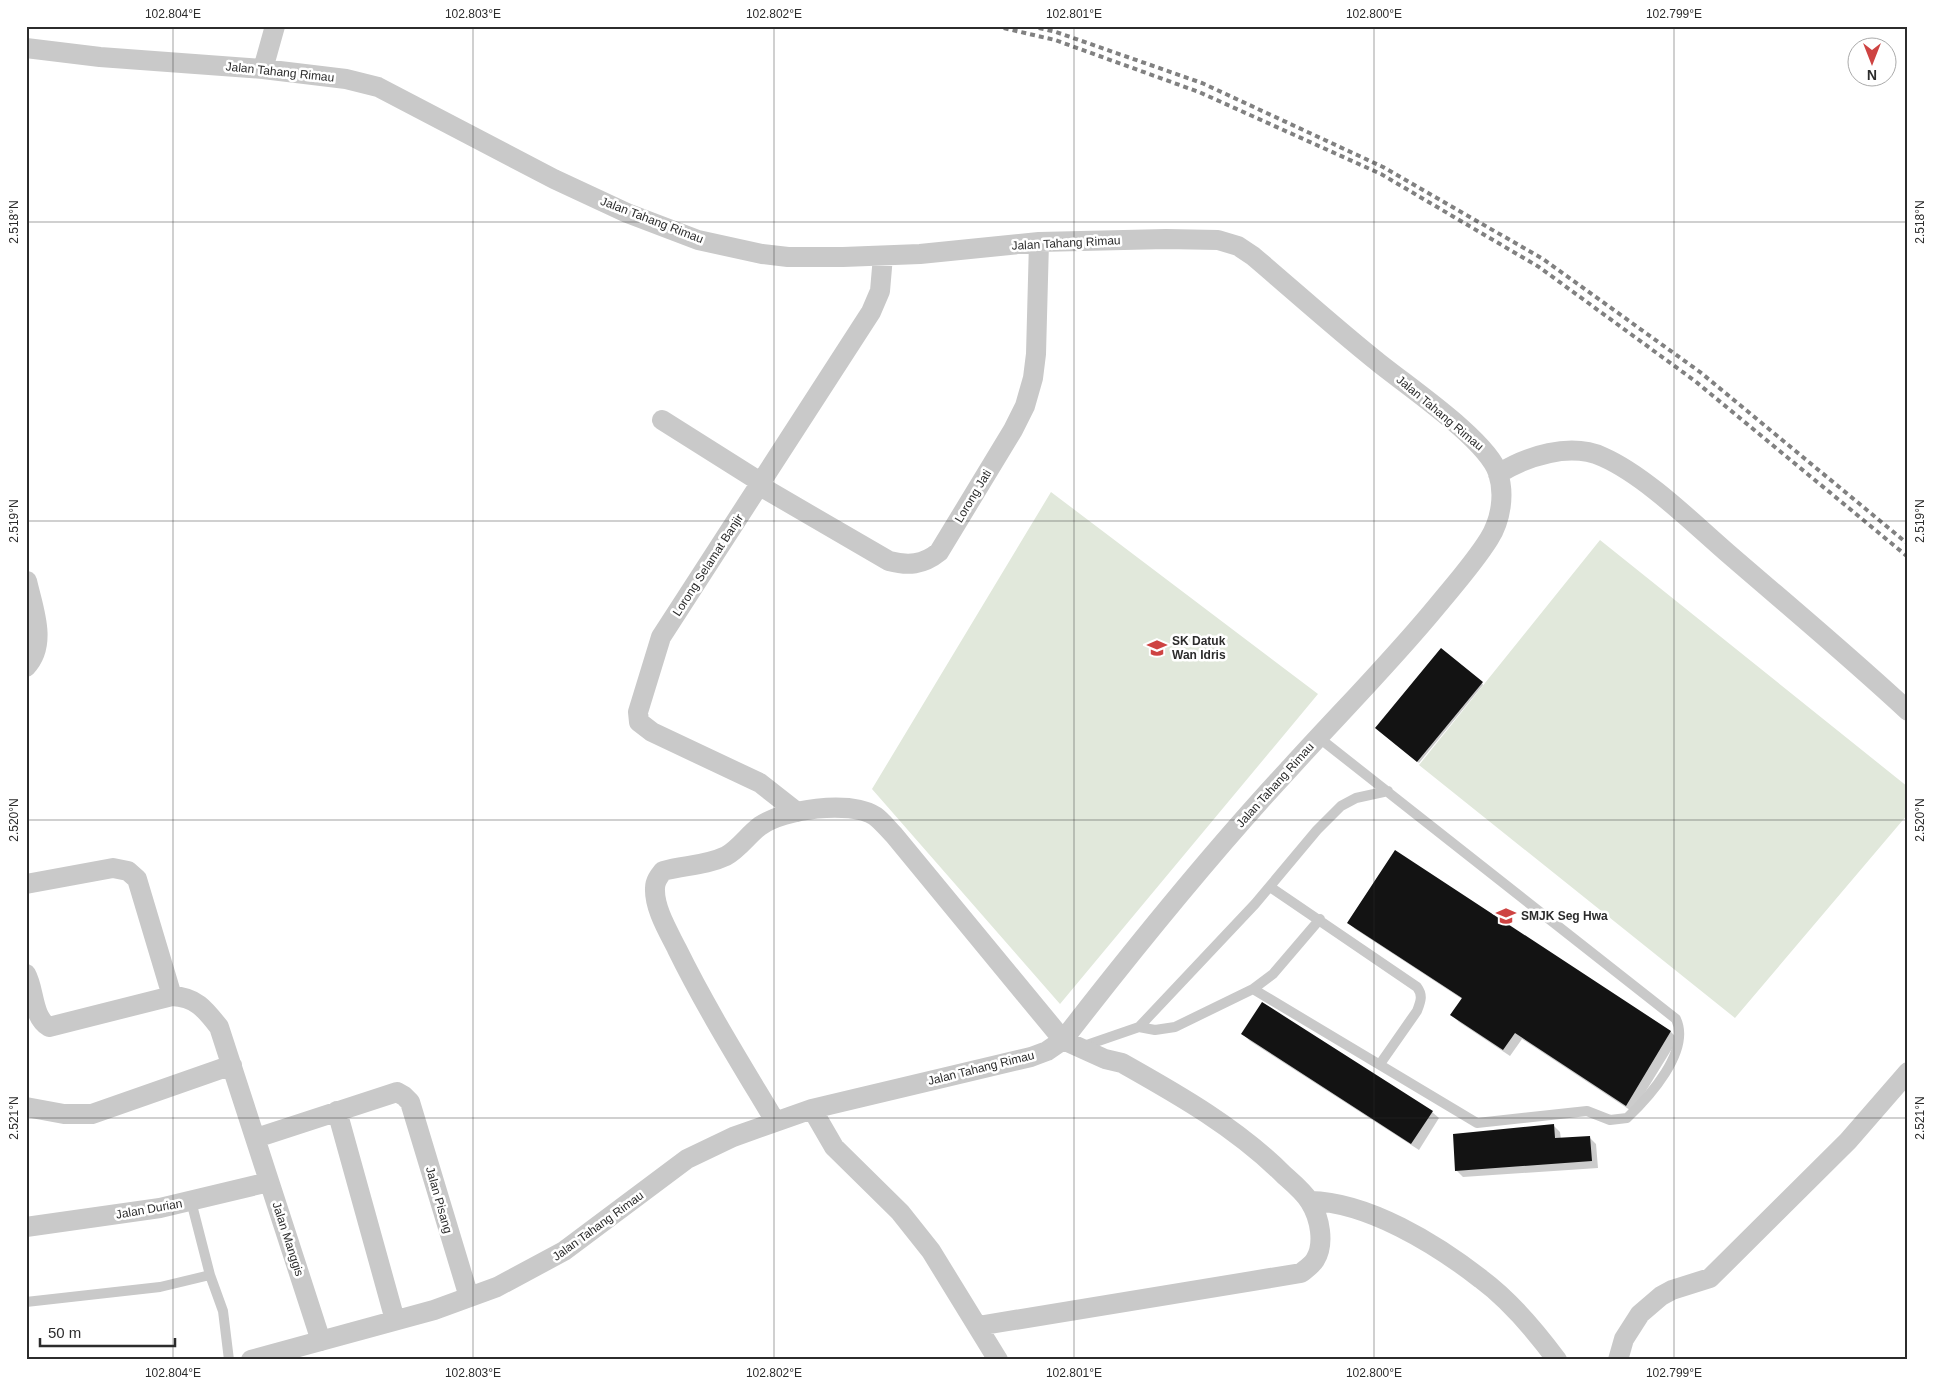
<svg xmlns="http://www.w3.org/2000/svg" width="1934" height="1386" font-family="Helvetica,sans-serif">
<rect width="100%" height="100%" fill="#fff"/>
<path fill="#e1e8db" d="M1051,492L1318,694L1060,1004L872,789Z
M1600,540L1908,787V814L1735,1018L1419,765Z"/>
<path fill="#0003" d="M1482,683L1483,685L1419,763L1378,730Z
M1395,852L1671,1032L1678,1039L1633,1112L1522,1039L1510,1056L1459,1022L1452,1015L1462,999L1355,929L1348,922Z
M1243,1034L1432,1112L1439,1118L1419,1150L1250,1041Z
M1553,1125L1560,1132L1561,1139L1589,1137L1596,1144L1598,1168L1463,1177L1456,1170Z"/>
<path fill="#131313" d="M1441,648L1483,682L1417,762L1375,728Z
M1395,850L1671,1031L1626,1106L1515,1033L1503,1050L1450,1015L1462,998L1347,923Z
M1262,1002L1433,1111L1411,1144L1241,1034Z
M1554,1124L1555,1138L1590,1136L1592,1161L1455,1171L1453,1134Z"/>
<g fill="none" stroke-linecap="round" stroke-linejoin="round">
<path stroke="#c9c9c9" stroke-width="10" d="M1270,887L1417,987C1423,995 1421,1001 1417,1011L1380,1064
M1253,989L1477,1123L1587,1111L1610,1120L1627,1118C1649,1097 1691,1051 1676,1019L1318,737
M1139,1027L1155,1030L1175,1027L1253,989L1273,974L1320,919
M1081,1047L1139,1027L1255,904L1317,830L1341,806L1356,798L1388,791
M191,1201L210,1275L223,1311L229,1360
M26,1302L160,1287L210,1275"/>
<path stroke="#c9c9c9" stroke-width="20" d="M26,48L100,57L263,69L346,79L378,87L554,179L627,213L698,240L762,254L788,257H843L920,254L1039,242L1166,239L1218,240L1238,246L1253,256C1293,290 1333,326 1374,359C1404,384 1487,439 1498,473C1505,494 1501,520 1489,539C1474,563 1455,584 1437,606C1391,662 1340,713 1291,767C1210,854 1136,946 1063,1040L1047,1051L1031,1057L812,1109L733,1137L687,1159L564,1251L497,1287L434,1310L251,1360
M263,69L275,26
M662,420L762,483
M1498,474C1527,456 1570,442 1603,457C1646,476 1695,525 1731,556C1790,607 1850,657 1908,711
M760,486L889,561C908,566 923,565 939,552L1013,430L1025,406L1033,378L1036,354L1039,242
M26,667C48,644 33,608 27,581
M797,812L760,783L652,732L639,722L638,712L661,637L871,312L880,291L883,256
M26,884L113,868L128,871L137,879L172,996C196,997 205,1009 219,1027L321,1341
M26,974C35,990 32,1017 49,1027L172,996
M26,1107L64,1114H92L232,1065
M812,1109L834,1147L900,1212L931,1251L998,1360
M337,1111L395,1320
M775,1121C741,1064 706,1008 677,949C668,931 654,908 655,888C655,881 659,876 663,871C684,865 705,866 726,856C739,849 748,835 760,826C784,809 849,800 875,816C882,821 888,829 894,835L1063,1040L1105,1059L1122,1063C1179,1095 1237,1128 1284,1175C1293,1183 1304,1192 1310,1202C1320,1218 1325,1244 1315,1260C1312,1265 1306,1269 1301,1273L978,1326
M256,1138L397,1092L404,1096L410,1102L469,1297
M1310,1201C1368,1202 1436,1244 1481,1279C1508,1299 1537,1333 1557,1360
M26,1227L160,1208L269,1182
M1618,1360L1624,1339L1640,1314L1661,1296L1672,1290L1710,1278L1848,1141L1908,1072"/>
<path stroke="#818181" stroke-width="4" stroke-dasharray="5 4" stroke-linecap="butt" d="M995,26L1055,40L1199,92L1381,174L1539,267L1695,381L1908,557
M1030,26L1056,32L1202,83L1383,167L1543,259L1700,372L1908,544"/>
</g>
<path fill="none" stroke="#2c2c2c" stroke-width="1" stroke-opacity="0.45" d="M173,26V1360M473,26V1360M774,26V1360M1074,26V1360M1374,26V1360M1674,26V1360M26,222H1908M26,521H1908M26,820H1908M26,1118H1908"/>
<defs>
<symbol id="school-bare" viewBox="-9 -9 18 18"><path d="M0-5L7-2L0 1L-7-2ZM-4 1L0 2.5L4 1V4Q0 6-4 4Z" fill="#ce4342" stroke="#fff" stroke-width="2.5" paint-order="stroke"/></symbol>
</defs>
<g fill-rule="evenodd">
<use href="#school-bare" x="1143" y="634" width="28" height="28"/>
<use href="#school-bare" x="1492" y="902" width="28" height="28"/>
</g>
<g text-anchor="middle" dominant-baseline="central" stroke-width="5" stroke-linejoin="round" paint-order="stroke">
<g font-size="12" fill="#2c2c2c" stroke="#fff">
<text transform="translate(280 72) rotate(6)">Jalan Tahang Rimau</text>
<text transform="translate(652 220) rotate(21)">Jalan Tahang Rimau</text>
<text transform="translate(1066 243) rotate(-3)">Jalan Tahang Rimau</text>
<text transform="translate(1440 413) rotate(40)">Jalan Tahang Rimau</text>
<text transform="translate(973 496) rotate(-59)">Lorong Jati</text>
<text transform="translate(708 565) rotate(-57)">Lorong Selamat Banjir</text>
<text transform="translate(1275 785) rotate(-48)">Jalan Tahang Rimau</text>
<text transform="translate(981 1068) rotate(-14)">Jalan Tahang Rimau</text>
<text transform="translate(439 1200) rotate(74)">Jalan Pisang</text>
<text transform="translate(149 1209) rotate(-10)">Jalan Durian</text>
<text transform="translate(598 1226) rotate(-36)">Jalan Tahang Rimau</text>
<text transform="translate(288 1239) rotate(72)">Jalan Manggis</text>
</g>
<g font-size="12" font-weight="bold" fill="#2c2c2c" stroke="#fff" text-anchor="start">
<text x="1172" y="641">SK Datuk<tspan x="1172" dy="14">Wan Idris</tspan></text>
<text x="1521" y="916">SMJK Seg Hwa</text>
</g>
</g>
<rect width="1934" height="1386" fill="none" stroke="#ffffff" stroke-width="55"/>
<g transform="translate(1872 62) rotate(180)"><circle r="24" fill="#ffffff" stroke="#ababab"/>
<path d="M0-4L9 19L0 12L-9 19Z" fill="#ce4342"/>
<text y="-8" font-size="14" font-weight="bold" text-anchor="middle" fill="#2c2c2c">N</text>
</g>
<path d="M40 1338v8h135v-8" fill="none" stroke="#2c2c2c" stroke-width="2.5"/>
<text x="48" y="1338" font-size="15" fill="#2c2c2c" stroke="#ffffff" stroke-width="4" paint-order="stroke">50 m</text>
<rect x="28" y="28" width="1878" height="1330" fill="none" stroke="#2c2c2c" stroke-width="2"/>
<g font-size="12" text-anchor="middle" fill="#2c2c2c">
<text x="173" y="18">102.804°E</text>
<text x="473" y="18">102.803°E</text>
<text x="774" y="18">102.802°E</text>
<text x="1074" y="18">102.801°E</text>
<text x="1374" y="18">102.800°E</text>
<text x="1674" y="18">102.799°E</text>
<text transform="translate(1920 222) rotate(-90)" y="4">2.518°N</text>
<text transform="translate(14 222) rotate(-90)" y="4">2.518°N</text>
<text transform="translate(1920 521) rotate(-90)" y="4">2.519°N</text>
<text transform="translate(14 521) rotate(-90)" y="4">2.519°N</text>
<text transform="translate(1920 820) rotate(-90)" y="4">2.520°N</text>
<text transform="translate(14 820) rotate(-90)" y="4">2.520°N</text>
<text transform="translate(1920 1118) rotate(-90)" y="4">2.521°N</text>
<text transform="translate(14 1118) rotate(-90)" y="4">2.521°N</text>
<text x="173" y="1377">102.804°E</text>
<text x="473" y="1377">102.803°E</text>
<text x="774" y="1377">102.802°E</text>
<text x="1074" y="1377">102.801°E</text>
<text x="1374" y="1377">102.800°E</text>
<text x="1674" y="1377">102.799°E</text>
</g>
</svg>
